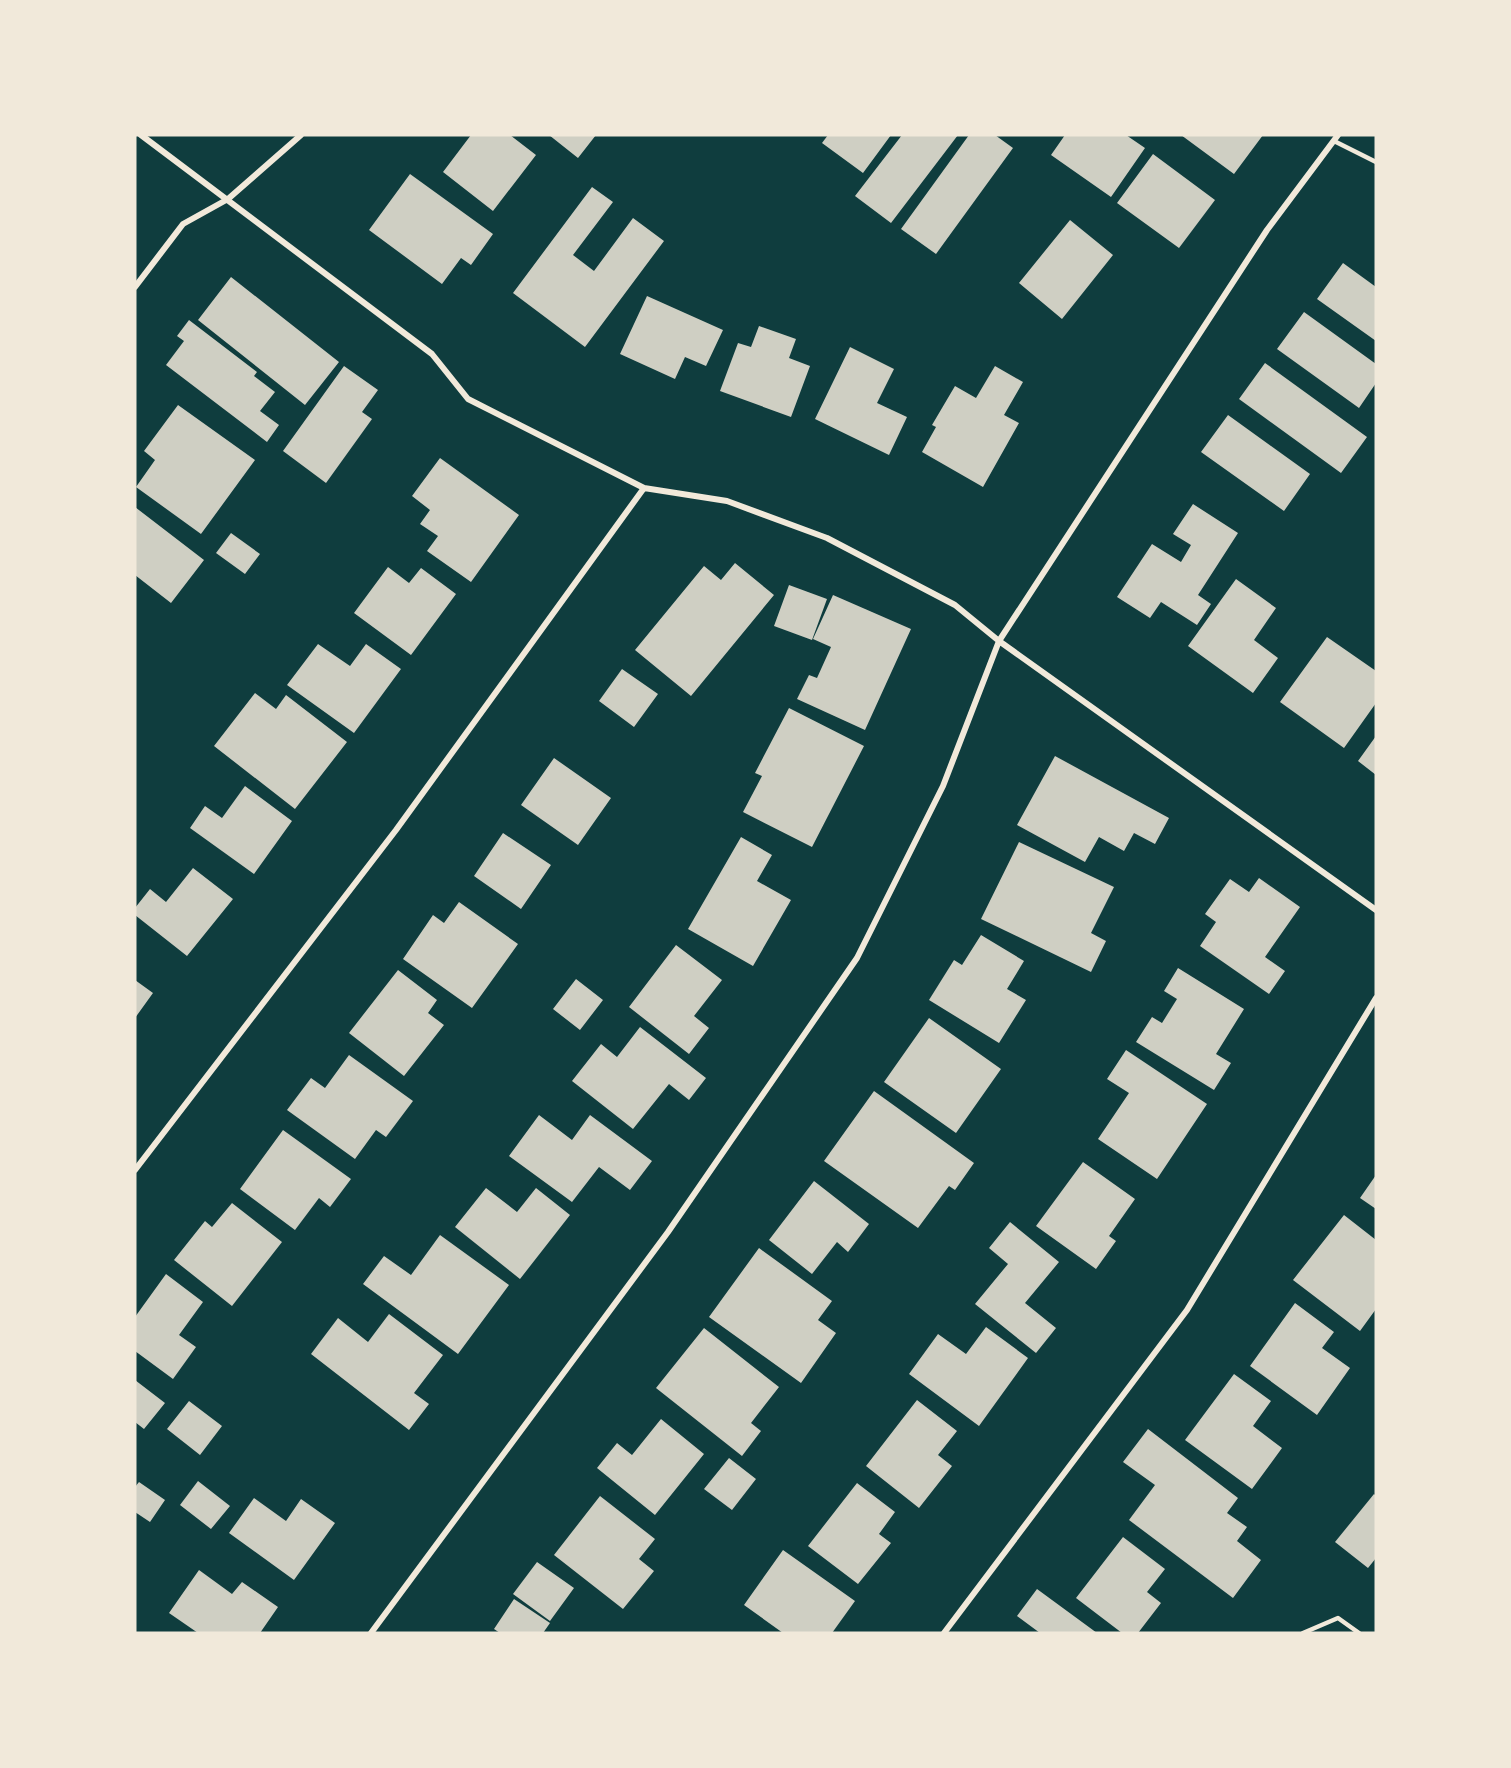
<svg xmlns="http://www.w3.org/2000/svg" width="1511" height="1768" font-family="'Varela Round',sans-serif">
<rect width="100%" height="100%" fill="#0f3d3e"/>
<path fill="#cfcfc3" d="M471,135H510L536,155L493,211L443,172Z
M549,135H596L578,158Z
M828,135H891L863,173L822,143Z
M902,135H958L891,223L855,196Z
M969,135H995L1013,148L936,254L901,229Z
M1065,135H1126L1145,148L1111,197L1051,155Z
M1181,135H1263L1234,174Z
M1153,154L1215,200L1179,248L1117,203Z
M410,174L493,234L471,265L461,258L442,284L369,230Z
M592,187L613,202L573,255L594,271L633,218L664,241L585,347L513,293Z
M1070,220L1113,255L1062,319L1019,283Z
M1343,263L1376,287V341L1317,299Z
M231,277L339,362L305,405L198,320Z
M647,296L723,330L706,366L685,357L675,379L620,354Z
M1304,312L1376,364V383L1359,408L1277,349Z
M189,320L257,372L254,376L275,392L260,411L279,425L267,442L166,365L184,341L177,336Z
M759,326L796,339L789,358L810,366L791,417L720,391L738,343L751,347Z
M850,347L894,369L877,403L907,417L889,455L815,419Z
M1265,363L1367,437L1341,473L1239,399Z
M344,366L378,390L362,412L372,419L326,483L283,451Z
M995,366L1023,382L1004,415L1019,423L983,487L922,452L936,427L932,425L955,386L976,398Z
M178,405L255,460L201,534L136,487L155,460L144,451Z
M1228,415L1310,474L1284,511L1201,452Z
M440,458L519,515L471,582L427,551L438,536L420,524L430,510L412,496Z
M1193,504L1238,533L1198,595L1211,604L1197,625L1161,602L1150,618L1117,597L1152,544L1181,562L1191,545L1173,534Z
M135,507L204,560L171,603L135,575Z
M231,533L260,554L245,574L216,553Z
M735,563L774,595L691,696L635,650L704,566L721,580Z
M388,567L409,583L421,568L456,594L411,655L354,613Z
M1236,579L1276,608L1254,640L1278,658L1253,693L1188,646Z
M789,585L827,599L812,640L774,626Z
M833,595L911,629L865,730L797,699L809,675L817,678L831,647L813,639Z
M1327,637L1376,671V703L1344,748L1280,702Z
M318,644L350,666L366,644L401,669L354,733L287,685Z
M622,669L658,694L634,727L599,701Z
M255,693L276,709L286,695L347,742L295,809L214,746Z
M789,708L864,746L812,847L743,812L762,776L755,773Z
M1376,736V775L1358,761Z
M1055,756L1169,818L1155,844L1134,833L1124,851L1099,837L1085,862L1017,825Z
M554,758L611,798L578,845L521,805Z
M245,786L292,821L254,874L190,828L205,806L222,818Z
M503,833L551,865L521,909L474,876Z
M741,837L772,855L757,881L791,900L753,966L688,929Z
M1019,842L1114,887L1091,933L1106,941L1091,972L981,919Z
M193,868L233,899L187,956L135,915V908L150,889L166,902Z
M1259,878L1300,907L1265,957L1285,971L1269,994L1200,946L1216,922L1205,914L1230,879L1249,892Z
M459,902L518,944L472,1008L403,959L433,915L444,923Z
M981,935L1024,961L1007,989L1026,1000L999,1043L929,1000L954,960L962,965Z
M676,945L722,980L694,1016L709,1028L689,1054L629,1007Z
M1178,968L1244,1009L1216,1054L1231,1063L1214,1090L1136,1042L1152,1017L1162,1023L1177,999L1164,991Z
M398,970L437,1000L428,1013L444,1025L404,1076L349,1033Z
M576,979L603,1000L580,1030L553,1009Z
M135,980L153,993L135,1018Z
M929,1018L1001,1069L956,1133L884,1082Z
M640,1027L706,1078L689,1100L669,1084L633,1129L572,1081L601,1044L617,1057Z
M1126,1050L1207,1104L1157,1179L1098,1139L1129,1093L1107,1079Z
M349,1055L413,1101L386,1137L376,1130L355,1159L287,1110L311,1078L325,1088Z
M874,1091L974,1163L955,1190L949,1186L918,1228L824,1161Z
M539,1115L572,1140L590,1115L652,1161L630,1190L599,1167L572,1202L509,1156Z
M283,1130L351,1179L330,1207L319,1198L295,1230L240,1189Z
M1083,1162L1135,1199L1109,1236L1116,1241L1096,1269L1036,1226Z
M1376,1175V1209L1360,1198Z
M814,1181L869,1224L848,1252L837,1242L812,1274L769,1240Z
M486,1188L517,1212L536,1188L570,1215L520,1279L455,1227Z
M232,1203L282,1242L232,1306L174,1260L205,1221L212,1227Z
M1344,1215L1376,1240V1309L1360,1331L1293,1280Z
M1010,1222L1059,1262L1025,1303L1056,1328L1036,1353L975,1304L1008,1264L989,1248Z
M440,1235L509,1285L458,1354L363,1284L384,1256L411,1275Z
M759,1248L832,1301L818,1320L836,1333L801,1383L709,1317Z
M166,1274L203,1302L179,1335L196,1347L173,1379L135,1351V1317Z
M1295,1303L1334,1332L1322,1348L1350,1368L1317,1415L1250,1366Z
M389,1314L443,1355L414,1393L429,1404L409,1430L311,1354L338,1318L368,1342Z
M986,1327L1028,1358L979,1426L909,1374L938,1334L966,1354Z
M704,1328L779,1387L751,1423L761,1431L742,1456L656,1388Z
M1234,1374L1271,1401L1253,1426L1282,1448L1252,1489L1185,1440Z
M135,1380L165,1403L144,1429L135,1422Z
M917,1400L957,1431L938,1455L952,1466L919,1508L866,1466Z
M189,1401L222,1426L200,1455L167,1429Z
M661,1419L704,1454L655,1515L597,1468L617,1443L632,1455Z
M1148,1429L1238,1498L1227,1513L1247,1527L1237,1541L1261,1560L1233,1598L1129,1520L1155,1485L1123,1462Z
M729,1458L756,1479L732,1510L704,1489Z
M198,1481L230,1506L211,1529L180,1505Z
M139,1482L165,1500L150,1522L135,1512V1487Z
M857,1483L895,1512L879,1534L891,1543L858,1584L808,1546Z
M1374,1494L1376,1496V1558L1368,1568L1335,1542Z
M600,1496L655,1539L639,1559L654,1571L623,1609L554,1555Z
M254,1498L286,1521L301,1499L335,1523L294,1580L229,1533Z
M1123,1537L1165,1569L1147,1592L1161,1603L1138,1633H1122L1076,1598Z
M783,1550L855,1601L832,1633H783L744,1605Z
M537,1562L574,1588L550,1621L513,1594Z
M199,1570L232,1594L242,1582L278,1607L260,1633H198L169,1613Z
M1037,1589L1097,1633H1040L1017,1616Z
M514,1599L550,1623L543,1633H500L494,1629Z"/>
<g fill="none" stroke-linecap="round" stroke-linejoin="round">
<path stroke="#f1e9da" stroke-width="4.5" d="M1334,141L1376,162
M1303,1633L1338,1618L1359,1633"/>
<path stroke="#f1e9da" stroke-width="6" d="M141,135L432,354L468,399L644,488L727,501L827,538L955,605L999,641L1376,910
M135,287L183,224L228,199L301,135
M135,1170L396,830L644,488
M371,1633L668,1232L857,958L943,786L999,641L1267,230L1338,135
M944,1633L1187,1310L1376,998"/>
</g>
<rect width="1511" height="1768" fill="none" stroke="#f1e9da" stroke-width="273"/>
</svg>
